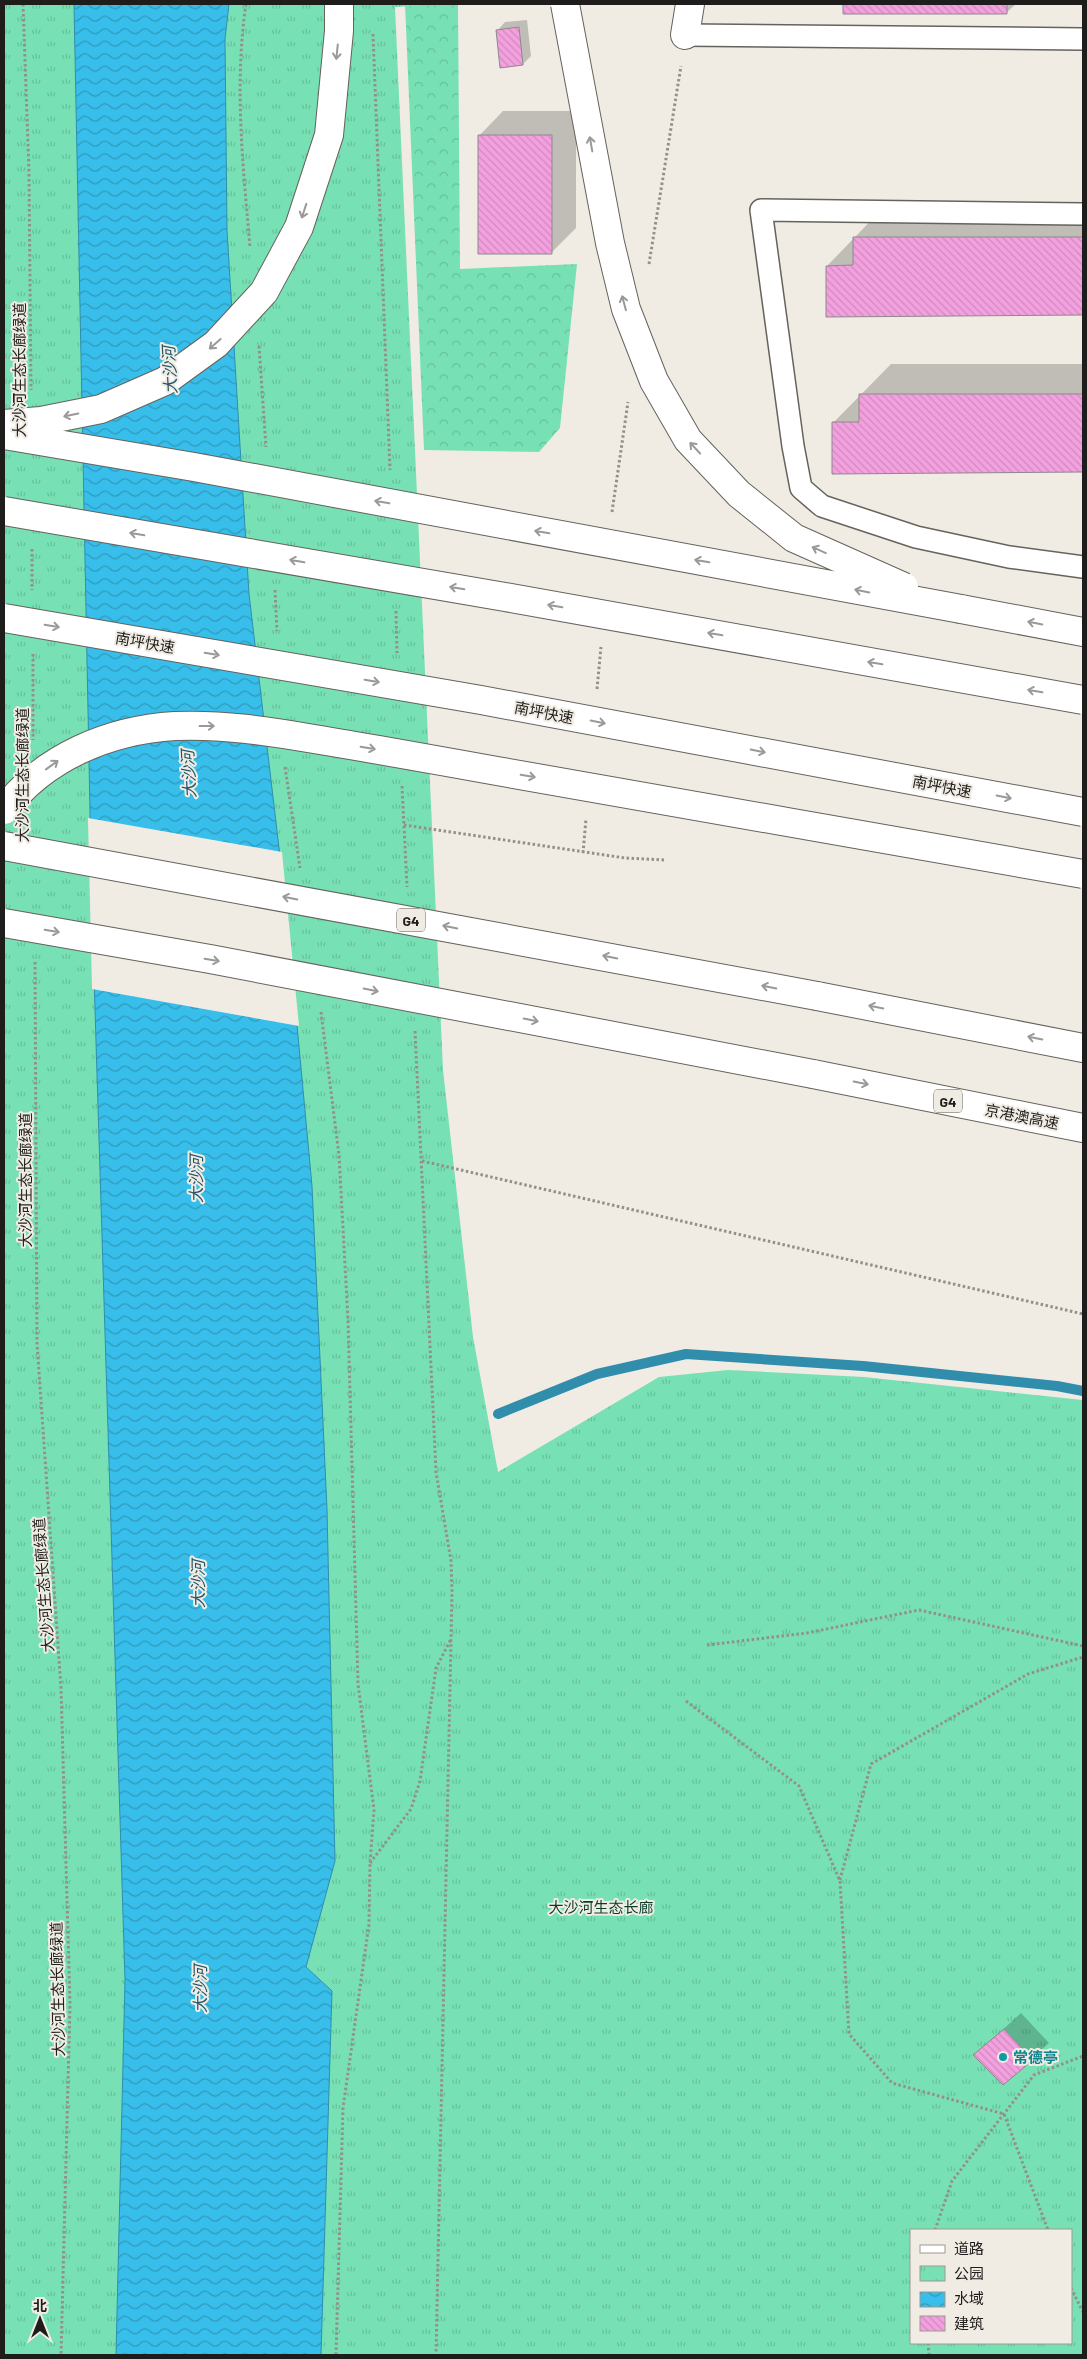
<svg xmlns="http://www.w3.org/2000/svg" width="1087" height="2359" font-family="Barlow,'Noto Sans SC',sans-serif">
<defs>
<pattern id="forest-crowns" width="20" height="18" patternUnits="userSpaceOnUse" patternTransform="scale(1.25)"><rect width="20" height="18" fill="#77e1b5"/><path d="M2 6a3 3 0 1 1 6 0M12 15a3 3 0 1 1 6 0" fill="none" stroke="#66c19b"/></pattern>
<pattern id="park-tufts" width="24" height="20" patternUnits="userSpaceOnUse" patternTransform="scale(1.25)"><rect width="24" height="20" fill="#77e1b5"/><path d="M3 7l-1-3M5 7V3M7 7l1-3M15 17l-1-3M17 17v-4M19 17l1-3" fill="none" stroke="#66c19b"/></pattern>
<pattern id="water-waves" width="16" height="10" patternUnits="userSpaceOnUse" patternTransform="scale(1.25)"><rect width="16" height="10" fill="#38beea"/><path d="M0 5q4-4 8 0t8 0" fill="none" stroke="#2f9abd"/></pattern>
<pattern id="building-back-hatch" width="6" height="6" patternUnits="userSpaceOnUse" patternTransform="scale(1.25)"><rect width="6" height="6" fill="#f3a0df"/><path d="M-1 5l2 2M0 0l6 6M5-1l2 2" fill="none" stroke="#d089bf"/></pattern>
</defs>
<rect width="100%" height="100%" fill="#f0ece4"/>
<path fill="url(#forest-crowns)" d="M405,4H458L460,269L577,264L560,428L539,452L424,450Z"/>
<path fill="url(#park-tufts)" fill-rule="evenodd" d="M4,4H459L395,7L443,1070L473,1337L498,1472L659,1377L728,1370L864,1377L1083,1400V2355H4ZM911,2230H1071V2343H911Z"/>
<path fill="url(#water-waves)" stroke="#308eac" d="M74,4H229L225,39L227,230L249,594L286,907L312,1186L327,1509L335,1861L306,1967L332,1991L321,2355H116L125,1980L92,912Z"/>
<path fill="#f0ece4" d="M88,818L282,852L299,1026L92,989Z"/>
<path fill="#0003" d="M845,4H1016L1007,12H845Z
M527,20L531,56L523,64L497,31L505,22Z
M503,111H576V228L551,253L479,136Z
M885,206L1083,207V314L828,316L827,266Z
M891,364H1083V471L833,473V423Z
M1021,2013L1049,2043L1003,2084L975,2055Z"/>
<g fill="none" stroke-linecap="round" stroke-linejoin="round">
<path stroke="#308eac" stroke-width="10" d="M498,1414L597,1374L686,1354L863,1366L1057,1386L1083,1391"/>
</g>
<path fill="url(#building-back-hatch)" stroke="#8f888d" d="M843,4H1007V14H843Z
M519,27L523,65L500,68L496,30Z
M478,135H552V254H478Z
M853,237H1083V315L826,317V266L853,265Z
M859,394H1083V472L832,474V422H859Z
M1004,2029L1033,2060L1003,2085L973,2055Z"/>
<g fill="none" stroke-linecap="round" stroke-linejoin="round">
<defs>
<path id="service" d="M685,35L1083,39
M1083,214L761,210L793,446L801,488L822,506L916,537L1009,557L1083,567"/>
<path id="minor" d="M685,35L690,4"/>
<path id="trunk" d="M961,609L1083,632"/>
<path id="motorway" d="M817,996L1083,1048
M813,1074L1083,1128"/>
</defs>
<use href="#service" stroke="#66625c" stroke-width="24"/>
<use href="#minor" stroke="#66625c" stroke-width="30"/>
<use href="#trunk" stroke="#66625c" stroke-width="30"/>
<use href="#motorway" stroke="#66625c" stroke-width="30"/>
<path stroke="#93908a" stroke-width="3" stroke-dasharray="2.5 2.5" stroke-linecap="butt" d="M23,4L29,172L31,390
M246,4C234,85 243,166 250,247
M373,34L390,470
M649,264L681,66
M259,346L266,447
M612,512L628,402
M32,549V590
M275,590L277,631
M396,611L397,653
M33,654V740
M597,689L601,647
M285,767L300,868
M402,786L407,887
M404,825L625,858L665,860
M583,853L586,819
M35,962L37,1343L61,1688L70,2005L61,2355
M321,1012L339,1155L348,1320L358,1684L374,1810L370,1863L369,1924L343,2108L336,2355
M415,1031L436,1472L451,1561L452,1592L436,2355
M422,1161L1083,1314
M707,1645L807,1633L919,1610L1083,1646
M686,1701L799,1786L840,1881L849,2034L892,2083L1004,2114L1048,2230
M370,1863L411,1809L420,1781L436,1668L451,1639
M840,1880L871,1764L1028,1674L1083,1657
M935,2230L952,2181L1034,2075L1083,2056
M1071,2288L1083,2312
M928,2343L929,2355"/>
<use href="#service" stroke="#fff" stroke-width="21"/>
<use href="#minor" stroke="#fff" stroke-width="28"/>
<use href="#trunk" stroke="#fff" stroke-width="28"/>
<use href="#motorway" stroke="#fff" stroke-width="28"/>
<defs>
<path id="trunk-bridge" d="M565,4L610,243L626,309L654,381L688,440L739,494L794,538L904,587
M4,424L41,421L101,409L165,381L216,344L264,292L299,227L329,135L339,31V4
M4,435L194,467L961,609
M4,511L505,597L1083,700
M4,618L481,700L1083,812
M4,810C44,757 109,730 175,726C221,724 268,731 314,739C375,749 436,760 497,771C692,805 888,840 1083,874"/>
<path id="motorway-bridge" d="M4,846L817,996
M4,923L210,959L813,1074"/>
</defs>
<use href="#trunk-bridge" stroke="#66625c" stroke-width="30" stroke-linecap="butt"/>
<use href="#motorway-bridge" stroke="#66625c" stroke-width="30" stroke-linecap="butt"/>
<use href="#trunk-bridge" stroke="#fff" stroke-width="28"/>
<use href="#motorway-bridge" stroke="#fff" stroke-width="28"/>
</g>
<defs><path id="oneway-shaft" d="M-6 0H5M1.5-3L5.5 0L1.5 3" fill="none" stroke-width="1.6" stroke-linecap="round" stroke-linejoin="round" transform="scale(1.25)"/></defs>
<g stroke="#9a9998">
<use href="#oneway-shaft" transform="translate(337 52) rotate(96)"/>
<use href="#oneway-shaft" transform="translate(591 144) rotate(-100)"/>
<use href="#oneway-shaft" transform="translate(304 211) rotate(108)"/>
<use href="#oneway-shaft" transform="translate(624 303) rotate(-105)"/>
<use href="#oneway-shaft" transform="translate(215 344) rotate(139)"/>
<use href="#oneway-shaft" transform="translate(71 415) rotate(168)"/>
<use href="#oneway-shaft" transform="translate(695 448) rotate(-133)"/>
<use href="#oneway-shaft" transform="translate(382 502) rotate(-170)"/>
<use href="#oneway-shaft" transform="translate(542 532) rotate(-170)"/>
<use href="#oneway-shaft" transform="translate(137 534) rotate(-170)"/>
<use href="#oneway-shaft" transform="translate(819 550) rotate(-156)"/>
<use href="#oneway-shaft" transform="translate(297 561) rotate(-170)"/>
<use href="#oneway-shaft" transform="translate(702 561) rotate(-170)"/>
<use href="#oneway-shaft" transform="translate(457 588) rotate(-170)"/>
<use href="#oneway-shaft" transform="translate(862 591) rotate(-169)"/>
<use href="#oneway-shaft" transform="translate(555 606) rotate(-170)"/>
<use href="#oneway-shaft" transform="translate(1035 623) rotate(-169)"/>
<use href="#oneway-shaft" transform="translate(52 626) rotate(10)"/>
<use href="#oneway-shaft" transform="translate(715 634) rotate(-170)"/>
<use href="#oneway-shaft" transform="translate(212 654) rotate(10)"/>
<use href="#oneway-shaft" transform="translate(875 663) rotate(-170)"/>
<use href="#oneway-shaft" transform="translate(372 681) rotate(10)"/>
<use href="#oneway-shaft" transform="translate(1035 691) rotate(-170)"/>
<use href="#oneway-shaft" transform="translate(598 722) rotate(11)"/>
<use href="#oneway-shaft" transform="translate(207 726)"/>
<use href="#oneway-shaft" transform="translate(368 748) rotate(10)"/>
<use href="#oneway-shaft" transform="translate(758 751) rotate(11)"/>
<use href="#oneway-shaft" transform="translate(52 765) rotate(-36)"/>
<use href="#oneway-shaft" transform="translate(528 776) rotate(10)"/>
<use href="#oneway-shaft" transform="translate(1004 797) rotate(11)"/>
<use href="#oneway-shaft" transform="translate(290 898) rotate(-169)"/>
<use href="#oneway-shaft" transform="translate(450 927) rotate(-169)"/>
<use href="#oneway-shaft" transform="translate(52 931) rotate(10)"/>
<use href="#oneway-shaft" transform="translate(610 957) rotate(-169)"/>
<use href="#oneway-shaft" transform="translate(212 960) rotate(10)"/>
<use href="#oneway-shaft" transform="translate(769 987) rotate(-169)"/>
<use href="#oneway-shaft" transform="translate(371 990) rotate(11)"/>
<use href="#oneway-shaft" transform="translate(876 1007) rotate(-169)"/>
<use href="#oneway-shaft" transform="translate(531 1020) rotate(11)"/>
<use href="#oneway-shaft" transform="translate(1035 1038) rotate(-169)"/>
<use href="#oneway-shaft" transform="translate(861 1083) rotate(11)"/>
</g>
<circle fill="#0f9aa8" stroke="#f0ece4" stroke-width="2" cx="1003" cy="2057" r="5"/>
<g text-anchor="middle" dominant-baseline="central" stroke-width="4" stroke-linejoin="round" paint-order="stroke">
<g fill="#f0ece4" stroke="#5e5b57" stroke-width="1">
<rect x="397" y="908.5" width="28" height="23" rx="4"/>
<rect x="934" y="1089.5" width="28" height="23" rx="4"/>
</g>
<g font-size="14" font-weight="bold" fill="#1f1d1b">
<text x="411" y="920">G4</text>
<text x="948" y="1101">G4</text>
</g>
<g font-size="15" fill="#1f1d1b" stroke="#f0ece4">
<text transform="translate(19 370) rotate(-90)">大沙河生态长廊绿道</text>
<text transform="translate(145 642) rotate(10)">南坪快速</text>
<text transform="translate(544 712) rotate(11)">南坪快速</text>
<text transform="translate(22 775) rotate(-90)">大沙河生态长廊绿道</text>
<text transform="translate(942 786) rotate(11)">南坪快速</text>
<text transform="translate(1022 1116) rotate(11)">京港澳高速</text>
<text transform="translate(25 1180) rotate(-90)">大沙河生态长廊绿道</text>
<text transform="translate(43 1585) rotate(-94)">大沙河生态长廊绿道</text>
<text transform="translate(57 1989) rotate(-91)">大沙河生态长廊绿道</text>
</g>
<g font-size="15" fill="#083d2b" stroke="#f0ece4">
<text x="601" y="1907">大沙河生态长廊</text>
</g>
<g font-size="15" font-weight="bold" fill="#0d838f" stroke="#f0ece4" text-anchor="start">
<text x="1013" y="2057">常德亭</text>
</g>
<g font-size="16" font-style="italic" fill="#205467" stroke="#f0ece4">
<text transform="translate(169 370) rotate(-93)">大沙河</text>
<text transform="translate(188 774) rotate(-93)">大沙河</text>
<text transform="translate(195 1179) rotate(-90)">大沙河</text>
<text transform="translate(197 1584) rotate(-90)">大沙河</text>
<text transform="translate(199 1989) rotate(-90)">大沙河</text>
</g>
</g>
<rect width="1087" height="2359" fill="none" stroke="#1f1d1b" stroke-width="10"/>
<rect x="910" y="2229" width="162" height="115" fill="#f0ece4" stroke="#9c9994"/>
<rect x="920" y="2245" width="25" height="8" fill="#ffffff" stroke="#9c9994"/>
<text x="954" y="2254" font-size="15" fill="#1f1d1b">道路</text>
<rect x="920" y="2266" width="25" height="15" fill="url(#park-tufts)" stroke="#9c9994"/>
<text x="954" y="2279" font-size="15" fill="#1f1d1b">公园</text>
<rect x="920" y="2292" width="25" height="15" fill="url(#water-waves)" stroke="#9c9994"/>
<text x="954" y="2304" font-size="15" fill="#1f1d1b">水域</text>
<rect x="920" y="2316" width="25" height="15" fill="url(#building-back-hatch)" stroke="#9c9994"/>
<text x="954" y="2329" font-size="15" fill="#1f1d1b">建筑</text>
<g transform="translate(40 2319)" stroke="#f0ece4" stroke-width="4" paint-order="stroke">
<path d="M0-4L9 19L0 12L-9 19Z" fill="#1f1d1b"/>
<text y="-8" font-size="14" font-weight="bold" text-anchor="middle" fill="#1f1d1b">北</text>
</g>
</svg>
